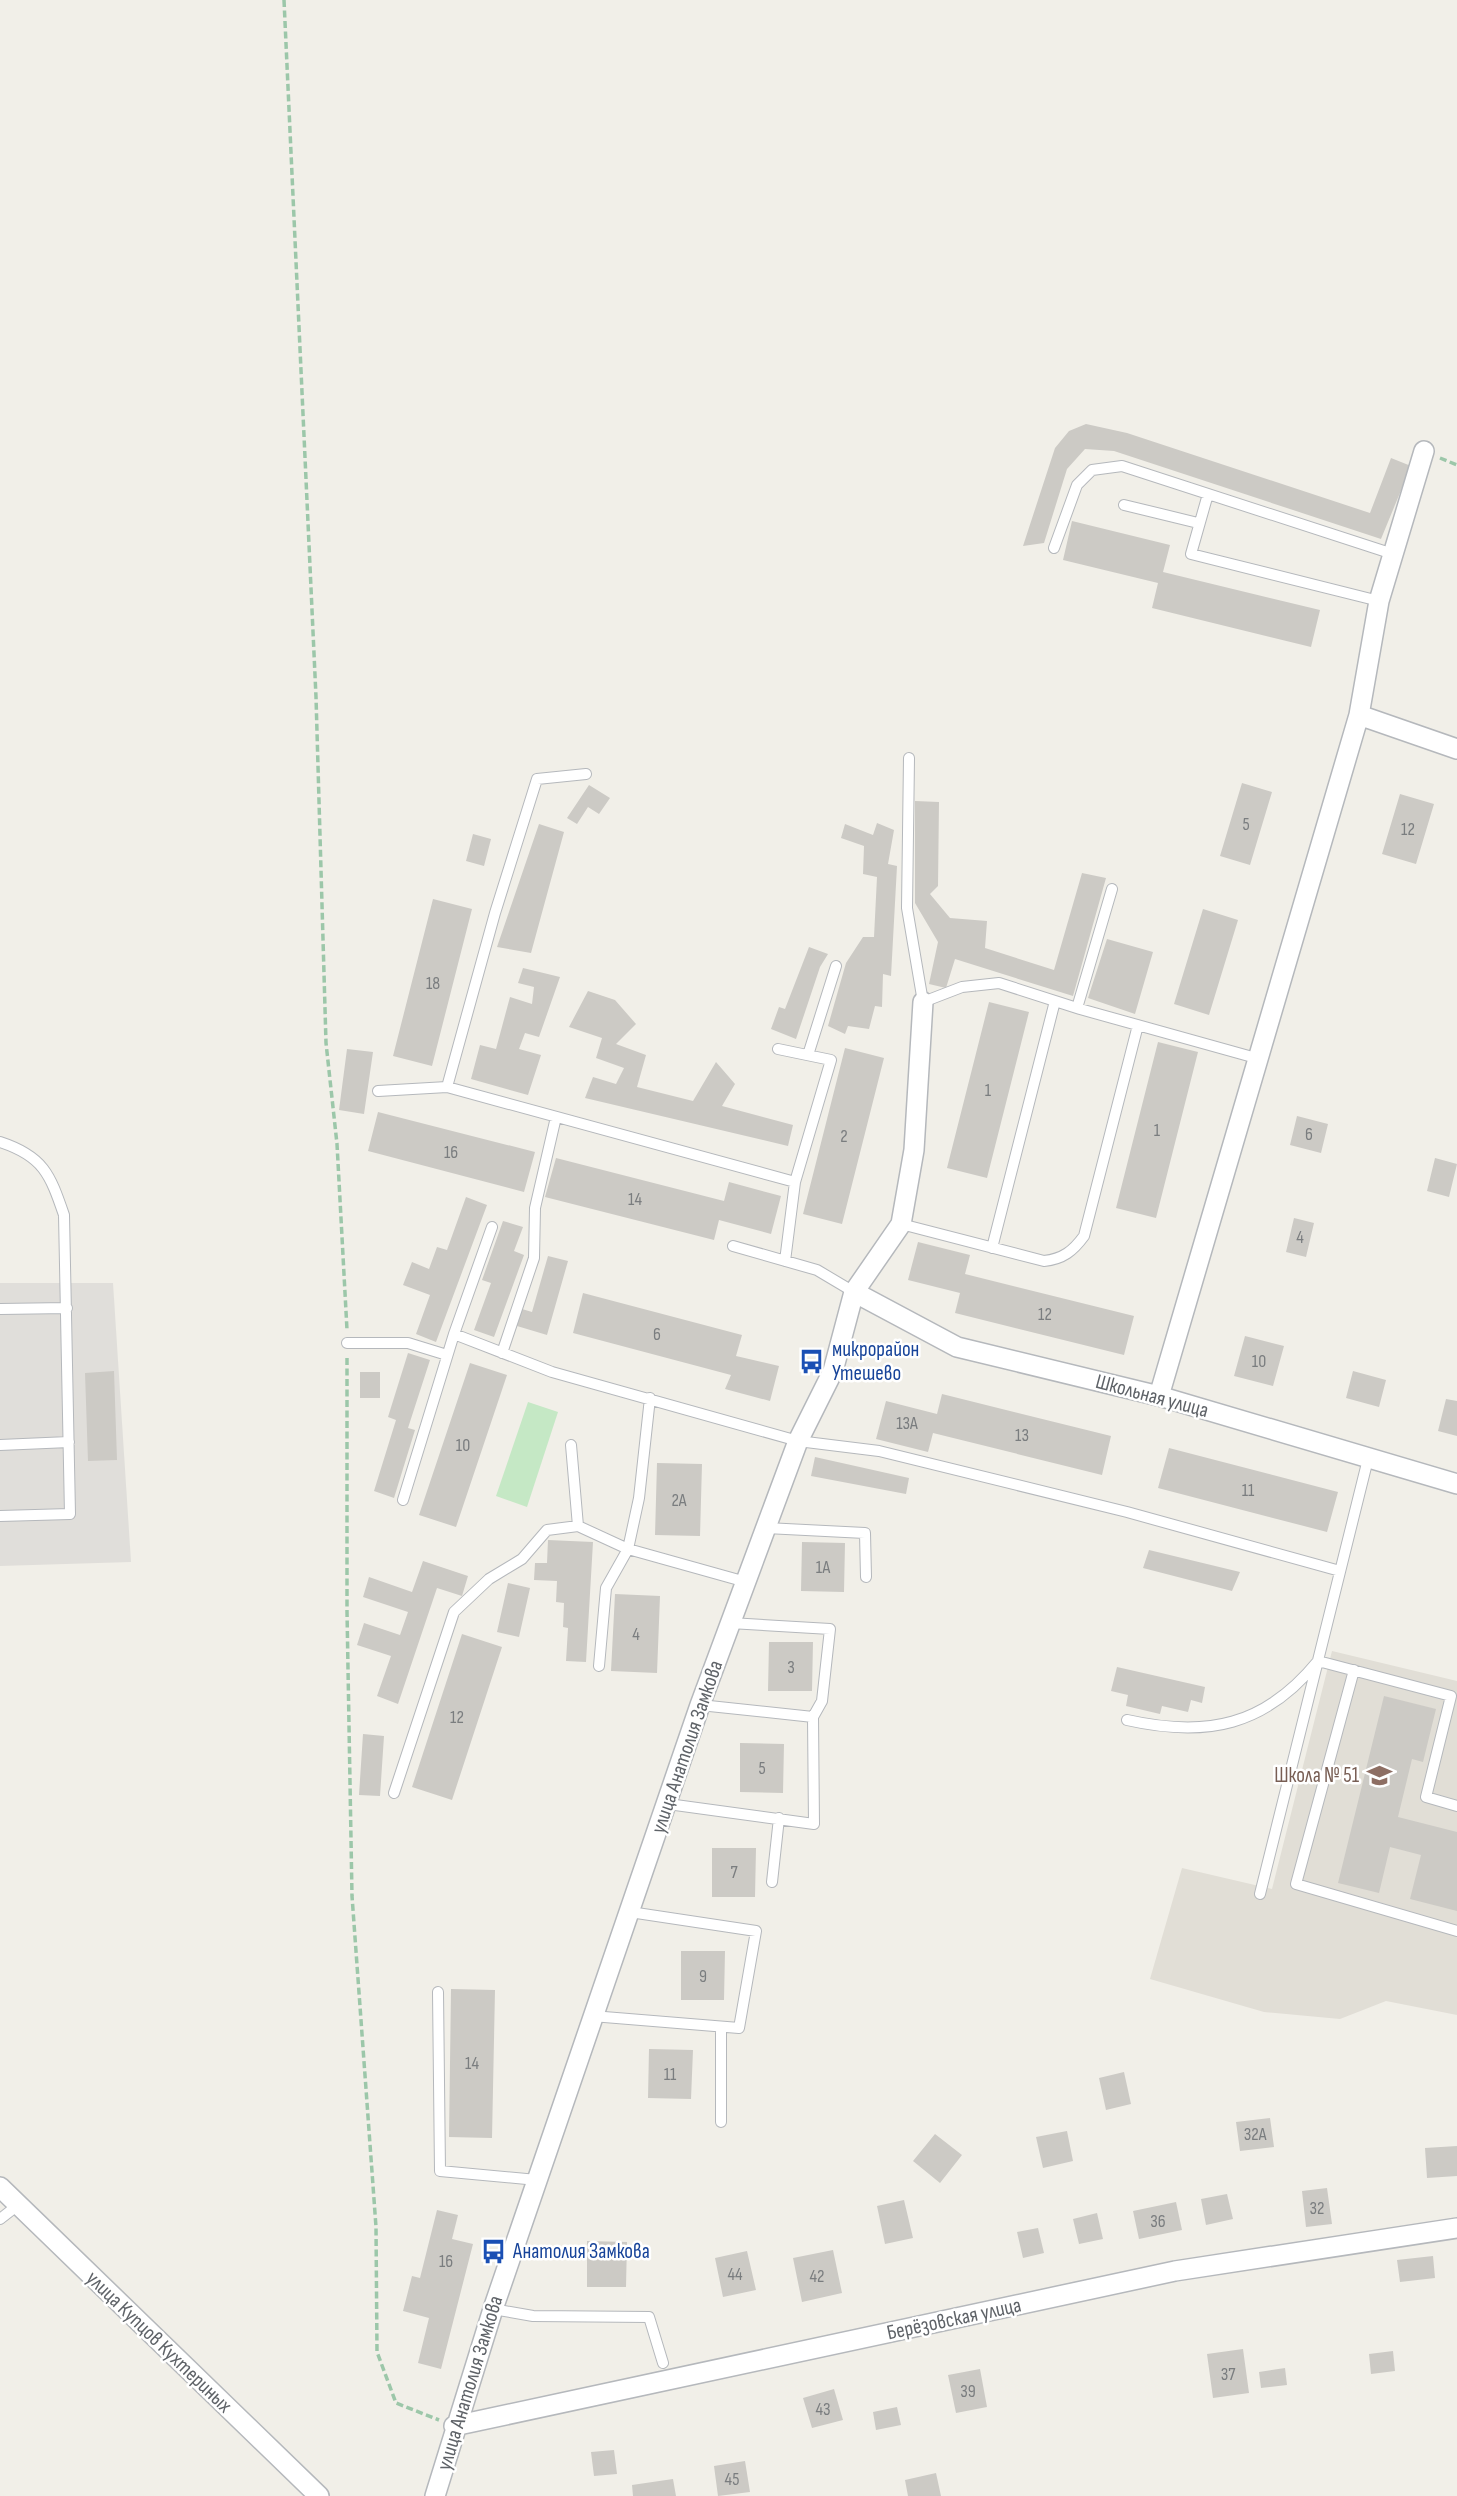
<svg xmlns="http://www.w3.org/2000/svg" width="1457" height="2496" font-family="'Sofia Sans Condensed',sans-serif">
<rect width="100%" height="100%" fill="#f1efe8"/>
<path fill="#e0deda" d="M0,1283H113L131,1562L0,1566Z"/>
<path fill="#e1ded6" d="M1332,1651L1457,1681V2015L1386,2001L1340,2019L1264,2012L1150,1979L1182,1868L1272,1889Z"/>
<path fill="#c5e8c5" d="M528,1402L558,1412L527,1507L496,1496Z"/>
<path fill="#cccac5" d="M1086,424L1127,433L1370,513L1391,458L1411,466L1381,539L1114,451L1085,449L1067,469L1044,543L1023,546L1055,448L1069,431Z
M1072,521L1170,545L1163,572L1320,610L1311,647L1152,608L1158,583L1063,560Z
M1242,783L1272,792L1250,865L1220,856Z
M589,785L610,798L599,814L588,807L577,824L567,818Z
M1400,794L1434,804L1416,864L1382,854Z
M915,801L939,802L938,886L930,894L950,918L987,921L985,948L1054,970L1082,873L1106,878L1073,996L955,959L946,988L929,984L938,942L915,903Z
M877,823L894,830L888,864L897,866L891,976L883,974L882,1007L875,1006L869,1029L848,1026L845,1034L828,1026L846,963L863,937H874L877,877L863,874L864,846L841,838L845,824L873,835Z
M539,824L564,832L531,953L497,947Z
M473,834L491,839L484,866L466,861Z
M433,899L472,909L432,1066L393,1056Z
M1203,909L1238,920L1209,1015L1174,1004Z
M1107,939L1153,952L1135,1014L1088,998Z
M809,947L828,954L820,967L796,1039L771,1029L779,1007L785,1009Z
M523,968L560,977L539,1037L525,1033L519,1049L541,1055L528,1095L471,1079L480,1045L496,1049L510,997L532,1004L534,987L518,983Z
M588,991L615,1000L636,1024L616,1044L646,1055L637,1087L693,1101L716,1062L735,1084L722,1106L793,1125L788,1146L585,1098L593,1077L616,1084L624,1068L596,1058L602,1038L569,1027Z
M989,1002L1029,1012L987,1178L947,1168Z
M1158,1042L1198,1052L1156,1218L1116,1208Z
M845,1048L884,1058L842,1224L803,1214Z
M347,1049L373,1052L364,1114L339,1110Z
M378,1112L535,1152L524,1192L368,1151Z
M1297,1116L1328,1124L1321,1153L1290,1145Z
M556,1158L724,1201L729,1182L781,1196L771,1234L719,1220L714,1240L545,1197Z
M1435,1158L1457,1164L1449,1197L1427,1191Z
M466,1197L487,1205L436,1342L416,1334L430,1295L403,1285L412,1262L429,1269L437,1247L447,1250Z
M1294,1218L1314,1223L1306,1257L1286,1252Z
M503,1221L523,1227L514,1251L524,1255L494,1337L474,1330L491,1283L482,1280Z
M918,1242L970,1255L965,1274L1134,1316L1124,1355L955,1313L960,1293L908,1280Z
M548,1256L568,1261L547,1335L517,1326L522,1309L532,1312Z
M583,1293L742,1335L736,1356L779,1366L770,1401L725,1389L731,1375L573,1333Z
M1245,1336L1284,1346L1273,1386L1234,1376Z
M408,1353L430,1360L408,1428L415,1430L394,1498L374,1491L396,1420L388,1417Z
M470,1363L507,1375L456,1527L419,1515Z
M114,1371L117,1460L88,1461L85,1373Z
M1353,1371L1386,1380L1379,1407L1346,1398Z
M360,1372H380V1398H360Z
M942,1394L1111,1436L1102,1475L933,1433L928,1452L876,1439L886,1401L937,1414Z
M1446,1399L1457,1401V1436L1438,1431Z
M1169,1448L1338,1492L1327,1532L1158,1488Z
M815,1457L909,1478L906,1494L811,1476Z
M657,1463L702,1464L700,1536L655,1535Z
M548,1540L593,1542L586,1662L566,1661L568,1628L563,1627L564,1603L556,1602L557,1581L534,1580L535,1563H547Z
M802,1542L845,1543L844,1592L801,1591Z
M1149,1550L1240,1572L1232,1591L1143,1568Z
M423,1561L468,1576L462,1596L437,1588L398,1704L377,1696L391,1656L357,1645L364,1623L400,1635L408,1612L363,1597L369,1577L412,1592Z
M508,1583L530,1588L519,1637L497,1632Z
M615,1594L660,1596L657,1673L611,1671Z
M462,1634L502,1647L452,1800L412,1787Z
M769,1642H813L812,1691H768Z
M1117,1667L1205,1687L1202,1703L1191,1700L1188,1712L1162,1706L1160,1714L1126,1706L1128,1695L1111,1691Z
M1384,1696L1436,1709L1423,1762L1412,1759L1398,1817L1457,1832V1911L1410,1899L1421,1855L1390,1847L1379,1893L1338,1883Z
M363,1734L384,1736L380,1796L359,1795Z
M740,1743L784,1744L783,1793L740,1792Z
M712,1848H756L755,1897H712Z
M681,1951H725L724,2000H681Z
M451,1989L495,1990L492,2138L449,2137Z
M649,2049L693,2050L691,2099L648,2098Z
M1124,2072L1131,2104L1106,2110L1099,2078Z
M1270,2118L1274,2147L1240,2151L1236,2122Z
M1067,2131L1073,2161L1043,2168L1036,2137Z
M935,2134L962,2155L940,2183L913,2161Z
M1457,2146V2176L1427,2178L1425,2148Z
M1327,2188L1332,2224L1306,2227L1302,2191Z
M1227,2194L1233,2219L1206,2225L1201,2199Z
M904,2200L913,2238L885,2244L877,2206Z
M1176,2202L1182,2230L1139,2239L1133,2211Z
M437,2210L458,2215L452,2239L473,2244L441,2369L418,2363L429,2318L403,2311L412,2276L420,2278Z
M1097,2213L1103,2239L1079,2244L1073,2219Z
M1038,2228L1044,2253L1023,2258L1017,2232Z
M587,2241L627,2242L626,2287H587Z
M833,2250L842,2293L802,2302L793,2258Z
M747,2251L756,2290L723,2297L715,2258Z
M1433,2256L1435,2278L1400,2282L1397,2260Z
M1243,2349L1249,2393L1213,2398L1207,2354Z
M1393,2351L1395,2371L1371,2374L1369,2354Z
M1285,2368L1287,2385L1261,2388L1259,2372Z
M980,2369L987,2407L956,2413L948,2375Z
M834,2389L843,2420L812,2428L803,2398Z
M897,2407L901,2425L876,2430L873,2412Z
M614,2450L617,2474L594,2476L591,2452Z
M745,2461L750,2492L718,2496L714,2466Z
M936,2473L941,2496H908L905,2480Z
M673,2479L676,2496H633L632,2485Z"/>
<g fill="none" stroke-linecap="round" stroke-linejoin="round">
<defs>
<path id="lane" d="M1208,494L1191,554L1379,601
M1124,505L1198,523
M1054,548L1077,485L1092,470L1122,466L1393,554
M909,758L907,908L923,1002L962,987L999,983L1080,1009L1256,1058
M1077,1008L1112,889
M778,1049L831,1060L795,1182L785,1261
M808,1055L836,966
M447,1087L495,913L537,779L586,774
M378,1091L447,1087L795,1182
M0,1142C43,1156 50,1174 64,1215L70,1514L0,1516
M901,1224L1044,1261C1063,1259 1073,1251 1084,1236L1138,1025
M733,1246L817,1270L854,1292
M992,1248L1055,1001
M0,1309L67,1308
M454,1334L552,1372L798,1441L879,1451L1127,1512L1340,1571
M347,1343H408L447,1355
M502,1353L534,1258L535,1208L556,1117
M0,1445L69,1442
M571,1445L578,1526
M403,1500L454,1334L492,1227
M766,1528L865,1533L866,1577
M730,1623L830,1629L822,1701L813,1717
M599,1666L606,1588L628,1549L639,1498L650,1398
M1354,1670L1296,1884L1457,1931
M1127,1720C1207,1738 1265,1726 1318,1661L1451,1696L1426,1797L1457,1806
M394,1793L454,1612L489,1579L522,1559L547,1530L578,1526L628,1549L746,1582
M668,1804L814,1824L813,1717L700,1705
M772,1882L779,1818
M1260,1894L1368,1459
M438,1992L440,2171L537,2180
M592,2016L739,2028L756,1931L630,1912
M721,2027V2122
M0,2219L18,2205
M493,2309L533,2316L649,2317L663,2363"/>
<path id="street" d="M1359,715L1457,749
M854,1292L957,1347L1159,1396L1457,1484
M1159,1396L1359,715L1379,601L1424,451
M0,2187L319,2496
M454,2426L1175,2271L1457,2228
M435,2496L493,2309L700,1705L798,1441L833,1371L854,1292L901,1224L914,1150L923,1002"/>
</defs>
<use href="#lane" stroke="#b5b8bc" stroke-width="12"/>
<use href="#street" stroke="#b5b8bc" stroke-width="22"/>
<path stroke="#9cc7a9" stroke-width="3.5" stroke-dasharray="7 3.5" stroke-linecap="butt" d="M284,0L316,697L326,1043L337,1144L347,1330
M1440,458L1457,465
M347,1358V1611L352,1896L376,2227L377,2352L396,2403L439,2420"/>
<use href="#lane" stroke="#fff" stroke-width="10"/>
<use href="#street" stroke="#fff" stroke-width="19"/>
</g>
<defs>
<symbol id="bus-bare" viewBox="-9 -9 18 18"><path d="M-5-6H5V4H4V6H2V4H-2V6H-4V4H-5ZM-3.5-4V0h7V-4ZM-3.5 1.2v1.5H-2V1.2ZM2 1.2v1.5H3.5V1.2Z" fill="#1a4fb4" stroke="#fff" stroke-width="2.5" paint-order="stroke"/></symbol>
<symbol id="school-bare" viewBox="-9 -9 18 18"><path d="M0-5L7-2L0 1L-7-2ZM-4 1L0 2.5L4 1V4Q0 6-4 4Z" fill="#8d6e63" stroke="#fff" stroke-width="2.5" paint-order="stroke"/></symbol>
</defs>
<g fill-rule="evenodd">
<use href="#bus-bare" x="794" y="1344" width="35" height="35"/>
<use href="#school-bare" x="1362" y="1758" width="35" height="35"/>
<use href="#bus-bare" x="476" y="2234" width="35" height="35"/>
</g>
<g text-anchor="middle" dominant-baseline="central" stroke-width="5" stroke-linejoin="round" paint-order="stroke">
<g font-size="18" fill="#7a7d7f">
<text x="1246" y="824">5</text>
<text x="1408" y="829">12</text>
<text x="433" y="983">18</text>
<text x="988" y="1090">1</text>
<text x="1157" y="1130">1</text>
<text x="1309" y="1134">6</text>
<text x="844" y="1136">2</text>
<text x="451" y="1152">16</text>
<text x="635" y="1199">14</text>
<text x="1300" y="1237">4</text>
<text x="1045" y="1314">12</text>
<text x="657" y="1334">6</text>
<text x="1259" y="1361">10</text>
<text x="907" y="1423">13А</text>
<text x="1022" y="1435">13</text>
<text x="463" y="1445">10</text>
<text x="1248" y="1490">11</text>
<text x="679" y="1500">2А</text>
<text x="823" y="1567">1А</text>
<text x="636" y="1634">4</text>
<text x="791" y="1667">3</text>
<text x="457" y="1717">12</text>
<text x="762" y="1768">5</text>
<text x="734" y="1872">7</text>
<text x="703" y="1976">9</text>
<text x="472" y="2063">14</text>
<text x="670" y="2074">11</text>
<text x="1255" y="2134">32А</text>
<text x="1317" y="2208">32</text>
<text x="1158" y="2221">36</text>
<text x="446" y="2261">16</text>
<text x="735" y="2274">44</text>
<text x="817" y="2276">42</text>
<text x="1228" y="2374">37</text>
<text x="968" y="2391">39</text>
<text x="823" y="2409">43</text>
<text x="732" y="2479">45</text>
</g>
<g font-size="21" fill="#164399" stroke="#fff" text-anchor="start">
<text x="832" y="1349">микрорайон<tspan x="832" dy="24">Утешево</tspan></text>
<text x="513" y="2251">Анатолия Замкова</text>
</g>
<g font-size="21" fill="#5f6368" stroke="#fff">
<text transform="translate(1152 1396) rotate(15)">Школьная улица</text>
<text transform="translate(687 1747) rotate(-71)">улица Анатолия Замкова</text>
<text transform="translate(954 2319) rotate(-12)">Берёзовская улица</text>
<text transform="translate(159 2342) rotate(44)">улица Купцов Кухтериных</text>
<text transform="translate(470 2383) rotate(-73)">улица Анатолия Замкова</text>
</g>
<g font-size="21" fill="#785e54" stroke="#fff" text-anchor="end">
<text x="1359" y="1775">Школа № 51</text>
</g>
</g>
</svg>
